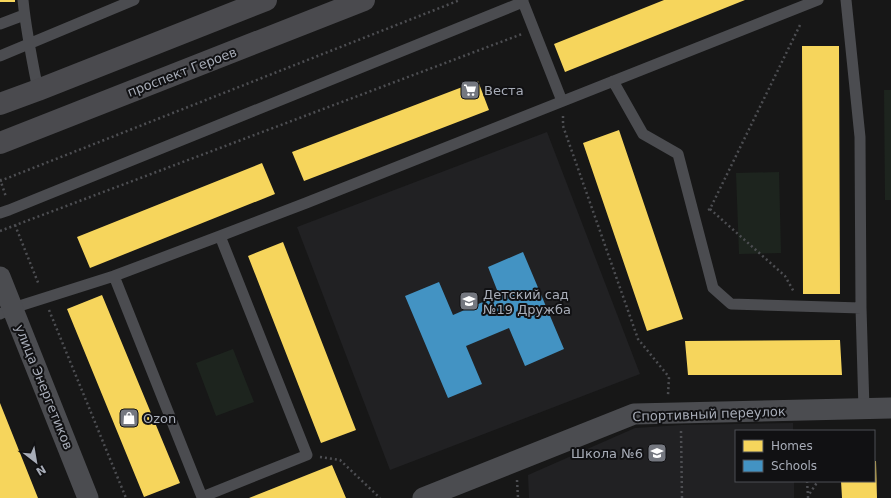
<svg xmlns="http://www.w3.org/2000/svg" width="891" height="498" font-family="'DejaVu Sans',sans-serif">
<rect width="100%" height="100%" fill="#171717"/>
<path fill="#212123" d="M547,132L640,374L390,470L297,227Z
M793,423V431H736V481H794V498H529L528,475L635,428L681,425Z"/>
<path fill="#1d241e" d="M884,90H891V200H885Z
M779,172L781,253L739,254L736,173Z
M233,349L254,402L216,416L196,363Z"/>
<path fill="#f6d55c" d="M0,0H15V2H0Z
M664,0H745L565,72L554,44Z
M802,46H839L840,294H803Z
M478,81L489,110L304,181L292,152Z
M619,130L683,319L647,331L583,143Z
M262,163L275,194L90,268L77,237Z
M283,242L356,430L321,443L248,256Z
M102,295L180,483L144,497L67,309Z
M840,340L842,375H688L685,341Z
M0,403L38,498H0Z
M874,461H876L877,498H842L841,481H874Z
M332,465L346,498H249Z"/>
<path fill="#4393c3" d="M523,252L564,349L525,366L509,328L466,346L482,384L448,398L405,296L439,282L453,315L499,295L488,267Z"/>
<g fill="none" stroke-linecap="round" stroke-linejoin="round">
<path stroke="#4d4e52" stroke-width="2.5" stroke-dasharray="2 3" stroke-linecap="butt" d="M563,116V126L638,339L669,377L668,395
M0,179L6,197
M0,181L460,0
M710,209L785,276L794,292
M708,210L710,209L801,23
M15,225L39,285
M0,231L522,34
M49,310L126,498
M681,431L682,498
M320,457L340,460L380,498
M517,480L518,498
M807,481L808,496
M808,498V496L818,481"/>
<path stroke="#4b4c50" stroke-width="11" d="M23,0C26,31 32,60 38,90
M523,0V2L562,101
M846,0L860,137L861,308
M0,24L24,15
M0,56L134,0
M613,81L643,134L678,154L713,288L731,304L861,308L864,409
M0,213L9,210L523,2
M114,276L202,497L307,455L220,236
M0,314L13,308L114,276L220,236L306,203L818,0"/>
<path stroke="#4b4c50" stroke-width="21" d="M0,277L88,498
M423,498L634,414L891,408"/>
<path stroke="#4a4a4e" stroke-width="22" d="M0,104L38,90L266,0
M0,143L364,0"/>
</g>
<defs>
<symbol id="supermarket-square" viewBox="-11 -11 22 22"><rect x="-9" y="-9" width="18" height="18" rx="4" fill="#757880" stroke="#111113"/><path d="M-6-5.5h2.5l.6 2H6L4.5 2H-2.5L-4.4-4H-6ZM-1.5 3.2a1.3 1.3 0 1 0 .1 0ZM3 3.2a1.3 1.3 0 1 0 .1 0Z" fill="#fff"/></symbol>
<symbol id="school-square" viewBox="-11 -11 22 22"><rect x="-9" y="-9" width="18" height="18" rx="4" fill="#757880" stroke="#111113"/><path d="M0-5L7-2L0 1L-7-2ZM-4 1L0 2.5L4 1V4Q0 6-4 4Z" fill="#fff"/></symbol>
<symbol id="shop-square" viewBox="-11 -11 22 22"><rect x="-9" y="-9" width="18" height="18" rx="4" fill="#757880" stroke="#111113"/><path d="M-5-2.5h2.3a2.7 3.5 0 0 1 5.4 0H5L5.5 6h-11ZM-1.5-2.5h3a1.5 2.3 0 0 0-3 0Z" fill="#fff"/></symbol>
</defs>
<g fill-rule="evenodd">
<use href="#supermarket-square" x="459" y="79" width="22" height="22"/>
<use href="#school-square" x="458" y="290" width="22" height="22"/>
<use href="#shop-square" x="118" y="407" width="22" height="22"/>
<use href="#school-square" x="646" y="442" width="22" height="22"/>
</g>
<g text-anchor="middle" dominant-baseline="central" stroke-width="4" stroke-linejoin="round" paint-order="stroke">
<g font-size="13" fill="#a8adb8" stroke="#111113">
<text transform="translate(182 72) rotate(-21)">проспект Героев</text>
<text transform="translate(44 387) rotate(68)">улица Энергетиков</text>
<text transform="translate(709 414) rotate(-2)">Спортивный переулок</text>
</g>
<g font-size="13" fill="#a8adb8" stroke="#111113" text-anchor="start">
<text x="484" y="90">Веста</text>
<text x="483" y="294">Детский сад<tspan x="483" dy="15">№19 Дружба</tspan></text>
<text x="143" y="418">Ozon</text>
<text x="643" y="453" text-anchor="end">Школа №6</text>
</g>
</g>
<rect x="735" y="430" width="140" height="52" fill="#111113" stroke="#4d4f55"/>
<rect x="743" y="440" width="20" height="12" fill="#f6d55c" stroke="#4d4f55"/>
<text x="771" y="450" font-size="12" fill="#a8adb8">Homes</text>
<rect x="743" y="460" width="20" height="12" fill="#4393c3" stroke="#4d4f55"/>
<text x="771" y="470" font-size="12" fill="#a8adb8">Schools</text>
<g transform="translate(36 462) rotate(149)" stroke="#111113" stroke-width="3" paint-order="stroke">
<path d="M0-3L7 15L0 10L-7 15Z" fill="#a8adb8"/>
<text y="-6" font-size="11" font-weight="bold" text-anchor="middle" fill="#a8adb8">N</text>
</g>
</svg>
